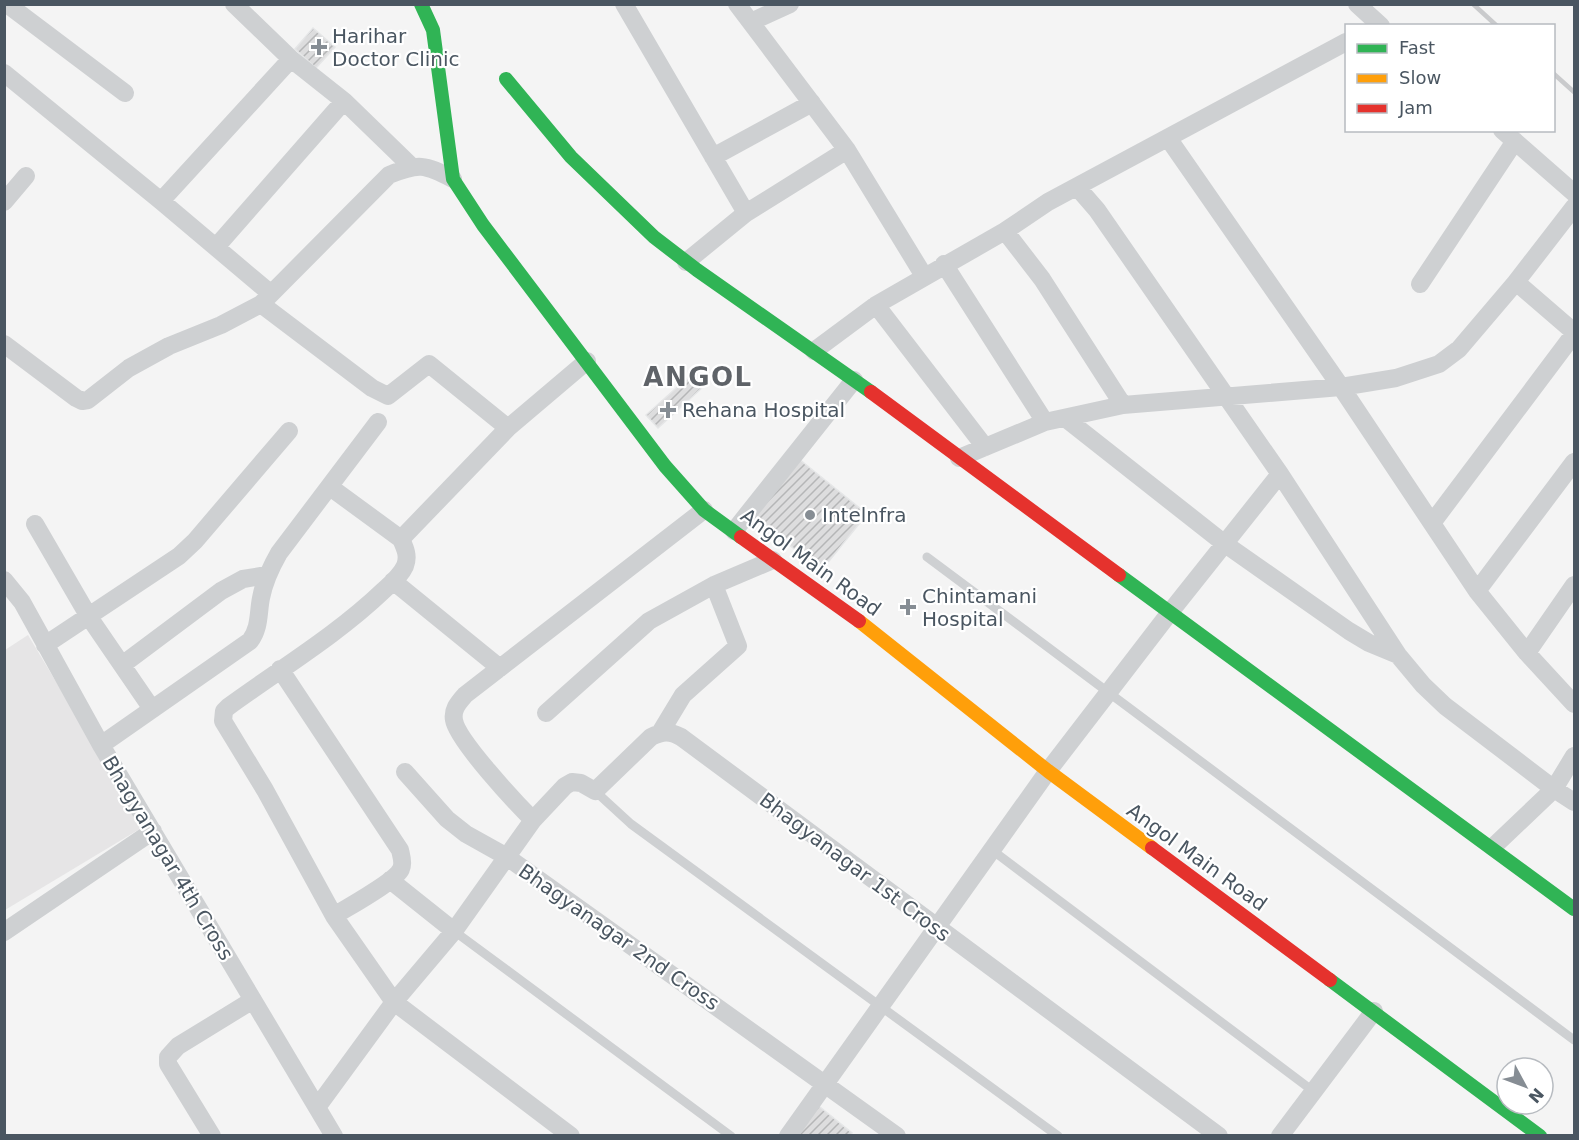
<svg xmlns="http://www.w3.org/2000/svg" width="1579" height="1140" font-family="'DejaVu Sans',sans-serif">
<defs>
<pattern id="building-hatch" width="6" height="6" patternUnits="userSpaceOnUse" patternTransform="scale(1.5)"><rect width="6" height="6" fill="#ddddde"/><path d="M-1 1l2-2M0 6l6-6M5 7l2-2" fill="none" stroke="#b5b6b7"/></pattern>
</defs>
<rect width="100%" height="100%" fill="#f4f4f4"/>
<path fill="#e6e5e6" d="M28,635L143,827L5,910V650Z"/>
<path fill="url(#building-hatch)" stroke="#e5e6e7" stroke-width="1.5" d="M313,28L335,47L316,68L295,49Z
M692,374L704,386L658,428L646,415Z
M799,459L867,514L821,571L753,515Z
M815,1103L852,1133L850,1136H800L793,1130Z"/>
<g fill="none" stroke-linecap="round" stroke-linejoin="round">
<path stroke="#ced0d2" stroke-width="9" d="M927,557L1574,1040
M595,791L631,824L1058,1136
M992,850L1313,1091
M454,931L731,1136"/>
<path stroke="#ced0d2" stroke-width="18" d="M7,4L125,93
M234,4L291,59L344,101L411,166
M624,4L746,213
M737,4L847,150L924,276
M1357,4L1381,26
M751,22L790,4
M4,73L161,201L270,293
M1502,130L1574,193
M1168,138L1341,387L1477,591L1527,653L1574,704
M713,157L812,103
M1077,187L1097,210L1280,474L1398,655L1423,685L1445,706L1554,789L1574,802
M161,201L291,59
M4,202L26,176
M1005,231L1042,279L1123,405
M216,247L344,101
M686,262L746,213L847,150
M944,264L1045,422
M1516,282L1574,332
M1420,284L1515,141
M261,304L372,388L388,396L429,364L508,428
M876,305L985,447
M4,344L76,398L82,401L88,400L129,368L169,346L221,325L261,304L389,175C419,163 424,164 453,179
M814,351L876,305L1005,231L1048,202L1346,42
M1065,418L1225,544L1349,631L1369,643L1398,655
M959,458L1045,422L1123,405L1341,387L1396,378L1439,364L1459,349L1516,282L1574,207
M330,487L401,539C405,548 409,556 405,566C401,575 391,584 384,590C337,635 280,669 228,707L224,711L223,721L265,790L334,916L394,1002L571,1136
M1432,523L1574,334
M35,524L89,617L152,709
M734,531L854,380
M401,539L508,428L587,361
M4,580L22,602L101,745L334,1136
M393,581L500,668
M1477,591L1574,462
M45,645L179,556L195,541L289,431
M1527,653L1574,585
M122,665L221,591L243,579L267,575
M280,669L400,850C401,855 404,863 401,869C396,881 348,907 334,916
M546,713L649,621L714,585L773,560
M660,733L683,695L738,646L714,585
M101,745L250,641C260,628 258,613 261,598C264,582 271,567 279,553L378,422
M405,772L447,819L466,834L507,857L897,1136
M533,820C516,803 457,740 454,720C452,709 459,702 465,695L704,510
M1493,847L1554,789L1574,756
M390,880L454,931
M4,932L153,831
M318,1106L394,1002L454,931L533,820L565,786L572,782L581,783L595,791L651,737C663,731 670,731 681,737L1219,1136
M212,1136L168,1064V1057L178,1046L253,1000
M788,1136L1048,771L1171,611L1280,474
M1280,1136L1374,1011"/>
<path stroke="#30b455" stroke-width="14" d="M421,4L433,30L453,179L483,225L665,466L704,510L741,537
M506,79L571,157L654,237L697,270L871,392
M1119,575L1574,909
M1330,980L1540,1136"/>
<path stroke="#ff9f0a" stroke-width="14" d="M859,621L1048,771L1152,848"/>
<path stroke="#e5322d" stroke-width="14" d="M871,392L1119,575
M741,537L859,621
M1152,848L1330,980"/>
<path stroke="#c9cacc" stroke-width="4.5" d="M1473,4L1497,26
M1554,74L1574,92"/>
</g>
<g fill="#868d94" stroke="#fff" stroke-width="2">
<path d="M316 38h6v6h6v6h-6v6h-6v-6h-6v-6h6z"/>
<path d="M665 401h6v6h6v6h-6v6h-6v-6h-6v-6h6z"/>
<circle cx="810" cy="515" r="6"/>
<path d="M905 598h6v6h6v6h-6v6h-6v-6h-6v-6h6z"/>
</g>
<g text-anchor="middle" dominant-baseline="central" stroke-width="4.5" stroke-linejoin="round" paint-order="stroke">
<g font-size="20" fill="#4a5661" stroke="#fff" text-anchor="start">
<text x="332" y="36">Harihar<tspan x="332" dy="23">Doctor Clinic</tspan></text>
<text x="682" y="410">Rehana Hospital</text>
<text x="822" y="515">Intelnfra</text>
<text x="922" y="596">Chintamani<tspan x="922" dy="23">Hospital</tspan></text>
</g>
<g font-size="20" fill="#4a5661" stroke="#fff">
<text transform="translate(811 562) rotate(36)">Angol Main Road</text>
<text transform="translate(1197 857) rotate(36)">Angol Main Road</text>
<text transform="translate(168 858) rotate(59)">Bhagyanagar 4th Cross</text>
<text transform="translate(855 867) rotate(37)">Bhagyanagar 1st Cross</text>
<text transform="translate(619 937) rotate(35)">Bhagyanagar 2nd Cross</text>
</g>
<g font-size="26" font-weight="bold" letter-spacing="1.5" fill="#5f6368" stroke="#fff">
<text x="698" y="377">ANGOL</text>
</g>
</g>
<rect width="1579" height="1140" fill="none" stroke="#4a5661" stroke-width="12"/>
<rect x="1345" y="24" width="210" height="108" fill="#ffffff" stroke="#b7bbc0" stroke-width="1.5"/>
<rect x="1357" y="44" width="30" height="9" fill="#30b455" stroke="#b7bbc0" stroke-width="1.5"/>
<text x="1399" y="54" font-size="18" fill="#4a5661">Fast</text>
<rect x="1357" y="74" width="30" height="9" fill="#ff9f0a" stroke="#b7bbc0" stroke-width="1.5"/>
<text x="1399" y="84" font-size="18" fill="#4a5661">Slow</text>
<rect x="1357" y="104" width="30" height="9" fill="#e5322d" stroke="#b7bbc0" stroke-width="1.5"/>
<text x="1399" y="114" font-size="18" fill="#4a5661">Jam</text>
<g transform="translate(1525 1086) rotate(131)"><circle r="28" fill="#ffffff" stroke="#b7bbc0" stroke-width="1.5"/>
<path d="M0-4.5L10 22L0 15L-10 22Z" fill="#868d94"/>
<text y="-9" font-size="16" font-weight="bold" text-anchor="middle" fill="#4a5661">N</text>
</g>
</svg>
